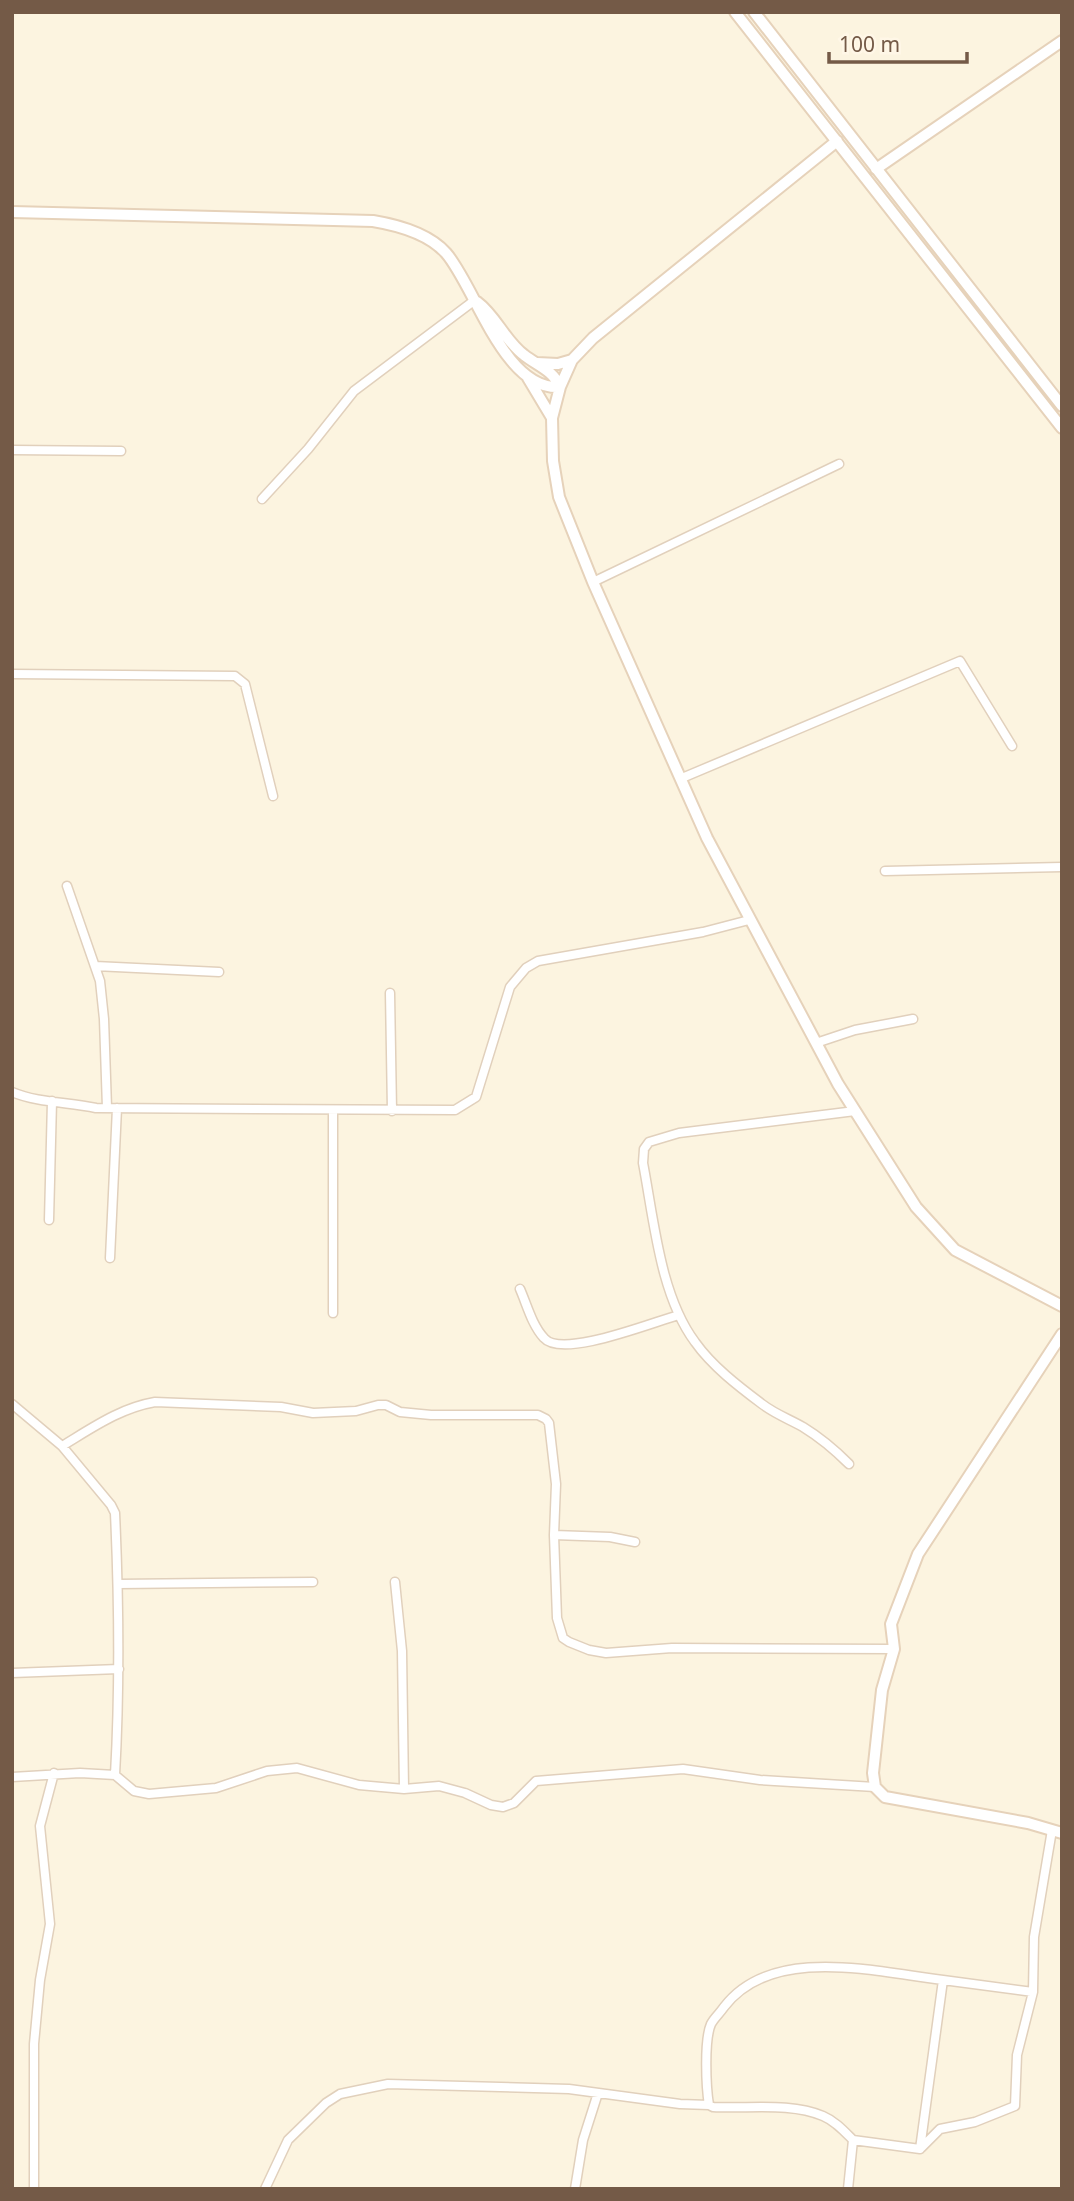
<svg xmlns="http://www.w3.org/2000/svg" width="1074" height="2201" font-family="'Noto Sans',sans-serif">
<rect width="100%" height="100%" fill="#fcf4e0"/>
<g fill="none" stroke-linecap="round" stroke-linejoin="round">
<defs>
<path id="street" d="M12,450L121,451
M262,499L308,449L354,391L475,300
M593,582L839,464
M12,674L235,676L245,684L273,796
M682,778L960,661L1012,746
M885,871L1062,867
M67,886L100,981L104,1019L107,1108
M95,966L219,972
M390,993L392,1111
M816,1043L855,1030L913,1019
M12,1092C38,1103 68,1102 96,1108L455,1110L476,1097L510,987L526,968L538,961L703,932L749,920
M333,1110V1313
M49,1220L52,1101
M110,1258L117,1108
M520,1289C527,1305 532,1325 544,1338C562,1359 653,1322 679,1315
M12,1404L62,1446L111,1505L115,1513C119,1601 120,1687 115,1775
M62,1446C92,1428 120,1408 155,1402L281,1407L313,1413L356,1411L378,1405H386L400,1412L431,1415H538L546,1419L549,1423L556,1484L554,1535L557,1618L563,1638L569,1642L589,1650L606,1653L672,1648L894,1649
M849,1464C835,1450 821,1438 803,1427C789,1419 775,1414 762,1404C738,1386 712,1366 695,1342C660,1295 654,1220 643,1163L644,1149L649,1142L679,1133L855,1111
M554,1535L610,1537L635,1542
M395,1582L402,1651L404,1789
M118,1584L313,1582
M12,1673L119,1669
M12,1777L80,1773L115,1775L134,1791L149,1794L216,1788L267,1771L297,1768L359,1785L404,1789L439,1786L465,1793L491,1805L503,1807L514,1803L536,1781L683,1769L760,1780L875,1787
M853,2140C844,2131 835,2121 823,2116C790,2102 748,2109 713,2107L709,2105C706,2087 704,2040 711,2024C714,2018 720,2013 724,2007C772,1944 876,1972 943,1980
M921,2148L940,2129L975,2122L1015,2106L1017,2055L1033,1992
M34,2189V2044L40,1980L50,1924L40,1826L54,1773
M265,2189L288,2140L326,2103L340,2094L388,2084L569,2089L680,2104L709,2105
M575,2189L583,2140L598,2093
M848,2189L853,2140L920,2149L943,1980L1033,1992L1034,1937L1052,1830"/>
<path id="secondary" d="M735,12L1062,428
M754,12L1062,406
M837,141L593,338L572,360L560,387L552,418L553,461L559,497L593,582L707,838L838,1084L916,1207L955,1250L1062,1306
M876,169L1062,41
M12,212L373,221C397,225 429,234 446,253C475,286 504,391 560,387
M477,302C496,316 505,341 524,355C538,366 553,370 560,387
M537,363L558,364L572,360
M528,378L552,418
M1062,1334L918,1554L891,1624L894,1649L882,1690L873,1773L875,1787L885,1797L1028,1823L1062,1833"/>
</defs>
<use href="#street" stroke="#e1d0bc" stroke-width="11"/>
<use href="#secondary" stroke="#e6d2ba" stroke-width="14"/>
<use href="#street" stroke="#fff" stroke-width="8"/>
<use href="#secondary" stroke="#fff" stroke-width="10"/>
</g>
<rect width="1074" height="2201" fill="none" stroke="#745a47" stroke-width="28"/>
<path d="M829 52v10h138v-10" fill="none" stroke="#745a47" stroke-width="3.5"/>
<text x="839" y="52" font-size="21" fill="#745a47" stroke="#fff7e7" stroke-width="5" paint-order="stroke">100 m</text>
</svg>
